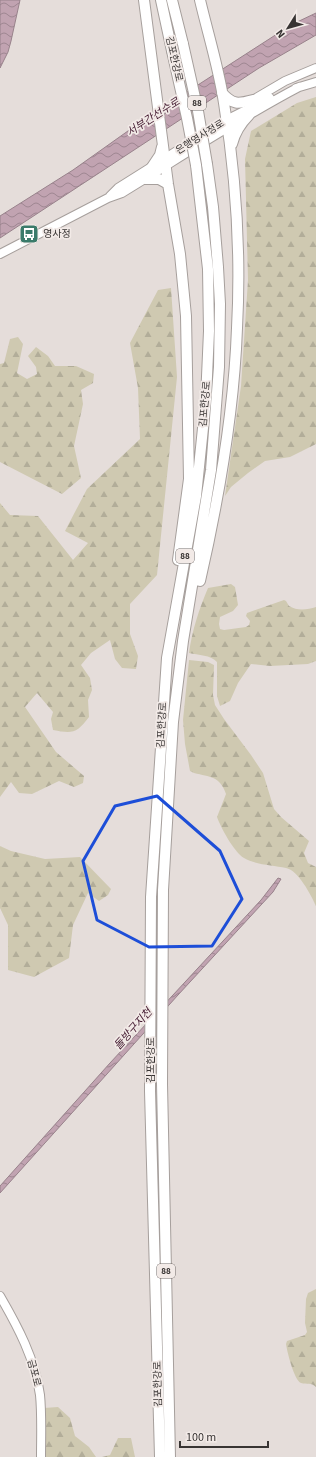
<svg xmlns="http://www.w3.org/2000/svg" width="316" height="1457" font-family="'Source Sans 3','Noto Sans KR',sans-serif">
<defs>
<pattern id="forest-firs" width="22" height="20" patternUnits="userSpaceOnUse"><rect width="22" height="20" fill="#cfc9b1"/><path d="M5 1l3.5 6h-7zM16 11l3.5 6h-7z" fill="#b2ad99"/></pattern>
<pattern id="water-waves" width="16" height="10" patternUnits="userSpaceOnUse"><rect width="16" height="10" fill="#c1a3b1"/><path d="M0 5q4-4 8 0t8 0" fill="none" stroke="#9e8691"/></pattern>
</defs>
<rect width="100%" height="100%" fill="#e5ddda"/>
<path fill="url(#forest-firs)" d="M316,97V444L290,457L265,461L248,473L231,487L225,496L241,386L248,280L245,159L251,131L297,103Z
M171,288L177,377L157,575L130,604V634L138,656L136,669L122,668L115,659L110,640L91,653L81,665L90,678L92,690L88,700L89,717C77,733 73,734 53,730L51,719L53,712L37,693L25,707L56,752L84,776L83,783L74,787L59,781L32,794L19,793L11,782L0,797V503L10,515L38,516L73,560L88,543L65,531L87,489L140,439L138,388L130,343L158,290Z
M18,337L23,344L17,373L27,379L37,374L36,367L28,356L36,347L48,356L55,366H76L94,374L93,383L81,390L83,404L74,446L81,478L62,494L0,462V364L4,363L10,339Z
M231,584L235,587L238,605L233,611L220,617L219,624L220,629L224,630L246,627L249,625L250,621L246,616L247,613L284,600L286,601L289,606C297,611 307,610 316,607V661L308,664L270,666L251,664L238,683L230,701L220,706L217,696V662C211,655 198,655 189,653C192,631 199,609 208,588Z
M189,660L208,662L214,665L213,695L215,705L224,719L251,755L263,773L274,809L281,817L309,841L304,853L308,863L316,867V906C311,895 298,870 286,868C273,865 256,865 244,858C234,852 221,828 217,817L226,794C220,776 210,777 194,773L190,771L185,744L183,720Z
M0,846L11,851L45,859L80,857L111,889L108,895L99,901L88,893L73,925L69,958L34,977L8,970V925L0,908Z
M316,1289V1387C311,1382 307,1385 301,1383C294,1380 287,1351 286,1344L287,1341L305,1335L307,1332L305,1323L306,1299L308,1293Z
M58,1407L70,1418L75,1436L89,1447L96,1457H45L44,1408Z
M118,1438H131L135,1457H102L110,1455Z"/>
<path fill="url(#water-waves)" stroke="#98828b" d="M0,0H20L11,41L8,52L0,68Z
M316,13V35L259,68L0,238V216L73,170L142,121L277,34L295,23Z
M278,878L281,879L273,892L178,995L0,1193V1186L110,1063L261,900Z"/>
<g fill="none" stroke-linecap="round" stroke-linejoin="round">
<defs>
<path id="secondary" d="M296,88L316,82
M251,101L285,81L316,68
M110,196L118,188L226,120L270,98
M0,254L108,198L122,193C181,157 238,119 299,87
M0,1296C18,1327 35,1359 40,1395C42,1415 41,1437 41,1457"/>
<path id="highway" d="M144,0L168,184L180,254L186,316L189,479L178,560
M161,0L172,51
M172,0L183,44
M200,0C208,34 219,69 224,103C236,177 241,253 237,328C234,413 219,498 200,581
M222,93C233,105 238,104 253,100
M232,144C235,132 240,124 249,115
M152,167L160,155L162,147
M145,179H159L168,184
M160,1457L150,1091L151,897L167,658L196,496L206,399L209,331L208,269L196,165
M170,1457L162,1084L163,890L173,722L183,641L211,470L219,367L220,304L218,267L213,207L207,164"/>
</defs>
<use href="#secondary" stroke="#a69f9c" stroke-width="10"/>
<use href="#highway" stroke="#a69f9c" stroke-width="12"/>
<use href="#secondary" stroke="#fff" stroke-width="8"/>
<use href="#highway" stroke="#fff" stroke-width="10"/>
<defs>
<path id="highway-bridge" d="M183,44L198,111L207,164
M172,51L187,118L196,165"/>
</defs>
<use href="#highway-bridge" stroke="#a69f9c" stroke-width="12" stroke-linecap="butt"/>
<use href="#highway-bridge" stroke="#fff" stroke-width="10"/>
</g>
<path fill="none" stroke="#1d4ed8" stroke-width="3" stroke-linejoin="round" d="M157,796L220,851L242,899L212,946L149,947L97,920L83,861L115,806Z"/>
<defs>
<symbol id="bus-square" viewBox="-11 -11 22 22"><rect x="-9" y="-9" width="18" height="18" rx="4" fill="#3a7b6a" stroke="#f2eae7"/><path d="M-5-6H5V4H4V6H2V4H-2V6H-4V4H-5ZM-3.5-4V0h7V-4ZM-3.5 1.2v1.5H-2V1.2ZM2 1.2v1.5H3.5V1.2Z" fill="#fff"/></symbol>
</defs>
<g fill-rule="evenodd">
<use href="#bus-square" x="18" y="223" width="22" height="22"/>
</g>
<g text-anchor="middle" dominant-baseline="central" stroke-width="3.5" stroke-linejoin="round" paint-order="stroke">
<g fill="#f2eae7" stroke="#706b69" stroke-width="1">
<rect x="188" y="96" width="18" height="14" rx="3"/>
<rect x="176" y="549" width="18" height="14" rx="3"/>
<rect x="157" y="1264" width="18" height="14" rx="3"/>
</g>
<g font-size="9" font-weight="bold" fill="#383433">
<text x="197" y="103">88</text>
<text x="185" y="556">88</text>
<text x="166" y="1271">88</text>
</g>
<g font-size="10" fill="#383433" stroke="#f2eae7">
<text transform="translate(174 59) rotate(77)">김포한강로</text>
<text transform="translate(200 137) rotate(-32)">은행영사정로</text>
<text transform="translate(205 404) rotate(-85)">김포한강로</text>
<text transform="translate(162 725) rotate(-87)">김포한강로</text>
<text transform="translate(151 1060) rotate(-90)">김포한강로</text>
<text transform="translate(34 1373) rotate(75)">금포로</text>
<text transform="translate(158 1384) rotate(-91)">김포한강로</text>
</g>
<g font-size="10" fill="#383433" stroke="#f2eae7" text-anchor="start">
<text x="43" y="234">영사정</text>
</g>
<g font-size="11" font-style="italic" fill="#431a30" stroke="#f2eae7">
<text transform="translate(153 117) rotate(-33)">서부간선수로</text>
<text transform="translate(133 1029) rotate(-48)">돌방구지천</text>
</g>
</g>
<g transform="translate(288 28) rotate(233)" stroke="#f2eae7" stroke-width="3" paint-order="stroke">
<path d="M0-3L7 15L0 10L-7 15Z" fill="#383433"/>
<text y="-6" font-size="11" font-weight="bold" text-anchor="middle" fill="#383433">N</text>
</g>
<path d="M180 1441v6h88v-6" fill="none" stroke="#383433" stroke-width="2"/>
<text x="186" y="1441" font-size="12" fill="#383433" stroke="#f2eae7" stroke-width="3" paint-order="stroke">100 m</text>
</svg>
